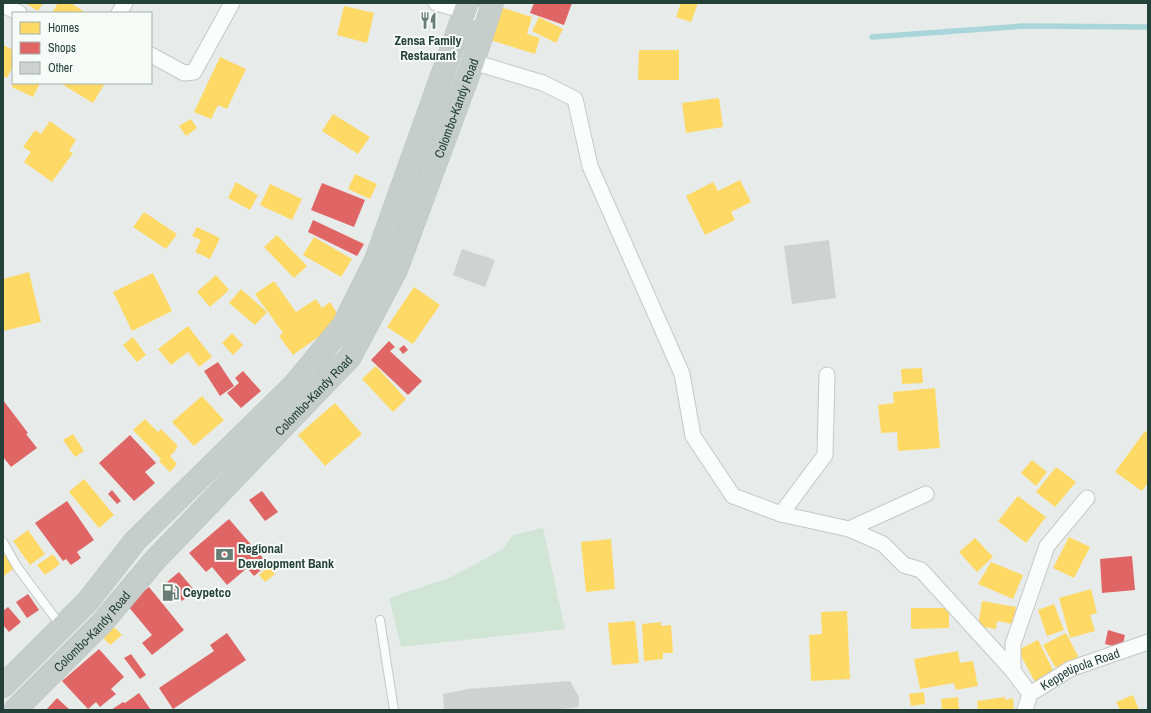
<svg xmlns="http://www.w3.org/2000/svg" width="1151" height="713" font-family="'Archivo Narrow',sans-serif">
<rect width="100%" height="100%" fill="#e7ecea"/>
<path fill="#d0e5d6" d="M543,528L565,629L401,647L389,598L449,578L503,549L513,535Z"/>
<path fill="#ffd966" d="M25,3H43L38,11Z
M58,3H71L83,11L82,13H52Z
M681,3H698L691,22L676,17Z
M344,6L374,13L367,43L337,35Z
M500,7L532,17L527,34L540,38L535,54L490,40Z
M539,17L563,29L556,43L532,31Z
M3,45L13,50V66L7,78L3,76Z
M639,50H679V80H638Z
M220,57L246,69L227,109L218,105L211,119L194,112Z
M13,83H40L33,97L12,87Z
M60,83H105L93,103Z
M719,98L723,127L686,133L682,103Z
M333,114L370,137L358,154L322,131Z
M191,119L197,128L186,136L179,126Z
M50,121L76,140L69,151L73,153L52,182L24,162L31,152L23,147L35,130L41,134Z
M355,174L377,184L370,199L348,189Z
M740,180L751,202L731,212L735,220L705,235L686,196L713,182L718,191Z
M236,182L258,195L250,210L228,198Z
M270,184L302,199L292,220L260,205Z
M144,212L177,234L166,249L133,227Z
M197,227L220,238L210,259L195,252L201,240L192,236Z
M277,235L307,266L294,278L264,247Z
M314,237L352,259L341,277L303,255Z
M29,272L41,322L3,331V279Z
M153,273L172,311L132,331L113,292Z
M216,275L229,290L210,307L197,292Z
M274,281L296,312L316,299L322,308L330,302L340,318L332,327L293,355L279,336L283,333L255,294Z
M414,287L440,305L413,344L387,327Z
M241,289L267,312L255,325L229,303Z
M188,326L212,357L199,367L188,352L171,365L158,349Z
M232,333L243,345L233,355L222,343Z
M133,337L146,355L137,362L123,345Z
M376,366L406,399L393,412L362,379Z
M922,368L923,383L902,384L901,369Z
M935,388L940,448L898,451L897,432L881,433L878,405L894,403L893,392Z
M202,396L224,420L194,446L172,422Z
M335,403L362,434L325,466L298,435Z
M145,419L158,432L161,429L178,446L175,449L176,450L170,456L177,464L170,472L159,461L161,459L133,430Z
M1145,431L1148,433V482L1142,491L1115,472Z
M73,434L84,451L75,457L63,440Z
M1032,460L1047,472L1036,486L1021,473Z
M1056,467L1076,482L1055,507L1036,492Z
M84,479L114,515L99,528L69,492Z
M1018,496L1046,517L1026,543L998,521Z
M28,530L45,554L30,565L13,541Z
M1069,537L1090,547L1074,578L1053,568Z
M975,538L993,557L977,572L959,552Z
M611,539L615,589L586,592L581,542Z
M6,554L16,567L4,576L3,574V556Z
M53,554L60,564L45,575L37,565Z
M991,562L1023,575L1013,599L978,584Z
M268,567L275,574L265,582L259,575Z
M1091,589L1097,613L1090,615L1095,631L1070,638L1059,598Z
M982,601L1016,607L1013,624L997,621L996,629L978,626Z
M1054,604L1064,630L1047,636L1038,610Z
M911,608H949V628L911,629Z
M847,611L850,679L811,681L809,635L822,634L821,612Z
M635,621L639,663L612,665L608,623Z
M661,622V626L671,625L673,653H663V659L644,661L642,624Z
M112,625L122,635L110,645L101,635Z
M1066,633L1080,660L1058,672L1043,645Z
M1038,640L1055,674L1036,684L1018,650Z
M958,651L960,663L973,661L978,686L956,690L954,683L920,689L914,659Z
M924,692L925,704L911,706L909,694Z
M1133,695L1139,710H1120L1116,702Z
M958,697L959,710H942L941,699Z
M1005,697V700L1013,698L1014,710H978L977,701Z"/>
<path fill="#e06666" d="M534,3H572L564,25L530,13Z
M322,183L365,200L354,227L311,210Z
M313,220L364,244L357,256L308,232Z
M389,341L395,347L390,351L422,381L408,395L371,360Z
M404,345L408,350L403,354L399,349Z
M218,362L234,386L220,396L204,371Z
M243,371L261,391L241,408L227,393L239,383L235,378Z
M3,400L28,433L26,434L37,448L11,467L3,457Z
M130,435L156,463L145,472L155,483L134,501L99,463Z
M112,490L121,501L117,504L108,494Z
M262,491L278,512L265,521L249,500Z
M67,501L94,540L77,552L81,558L71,565L66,559L63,561L35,523Z
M229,519L268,564L254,576L247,568L227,585L212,567L206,572L189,553Z
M1132,556L1135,590L1102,593L1100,559Z
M179,572L195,591L182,601L167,582Z
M149,587L184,630L152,655L142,643L152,635L127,605Z
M28,594L39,610L27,618L16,602Z
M8,607L21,622L9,632L3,625V611Z
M1108,630L1125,635L1122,648L1105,644Z
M227,633L246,660L173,709L159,688L214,651L210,645Z
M99,649L124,677L111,689L116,694L100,707L96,702L88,709L62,681Z
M131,654L146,675L140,679L124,658Z
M139,693L151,710H111L123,702L125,703Z
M57,698L70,710H46Z"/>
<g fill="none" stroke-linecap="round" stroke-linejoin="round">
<path stroke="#a8d6db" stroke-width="5.5" d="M872,37L1024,26L1148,27"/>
</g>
<path fill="#ced3d1" d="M829,240L836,298L792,304L784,246Z
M462,249L495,260L485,287L453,275Z
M570,681L579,697V707L555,710H444L443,694L468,689Z"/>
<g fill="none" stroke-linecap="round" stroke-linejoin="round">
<defs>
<path id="service" d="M3,542L18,568L61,626
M380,620L394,710"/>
<g id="minor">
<path d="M436,3L474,13"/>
<path d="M3,5L19,13"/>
<path d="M119,13L125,3"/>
<path d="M151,55L184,73L194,72L232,3"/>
<path d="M473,62L543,83L575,99L590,166L682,374L693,436L733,496L781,514L849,529L883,544L904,565L921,570L1013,671"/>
<path d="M781,514L825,455L827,375"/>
<path d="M849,529L926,494"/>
<path d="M1030,694L1013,671V644L1047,546L1087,498"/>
<path id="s1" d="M1025,710L1030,694L1070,669L1148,642"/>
</g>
<g id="trunk">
<path d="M3,686L88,601L135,541L295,384L343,326L376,260L468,3"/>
<path id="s2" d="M15,710L101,624L155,560L350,357L396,270L473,62L492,3"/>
</g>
</defs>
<use href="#service" stroke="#c4c9c7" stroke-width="10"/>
<use href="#minor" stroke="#c4c9c7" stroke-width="17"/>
<use href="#trunk" stroke="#c2cbc8" stroke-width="24"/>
<use href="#service" stroke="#fbfcfc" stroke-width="8"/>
<use href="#minor" stroke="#fbfcfc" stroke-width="15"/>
<use href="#trunk" stroke="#c5cecb" stroke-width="22"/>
</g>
<defs>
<symbol id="restaurant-bare" viewBox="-9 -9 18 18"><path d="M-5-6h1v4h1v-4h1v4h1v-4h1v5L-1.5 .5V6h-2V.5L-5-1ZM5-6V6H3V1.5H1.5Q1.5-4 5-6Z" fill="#687d76" stroke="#f6fbf8" stroke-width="2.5" paint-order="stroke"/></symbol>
<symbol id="bank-bare" viewBox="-9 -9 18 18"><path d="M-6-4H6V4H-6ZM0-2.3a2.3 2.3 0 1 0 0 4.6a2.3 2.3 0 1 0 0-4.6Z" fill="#687d76" stroke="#f6fbf8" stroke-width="2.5" paint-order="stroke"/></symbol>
<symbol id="fuel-bare" viewBox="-9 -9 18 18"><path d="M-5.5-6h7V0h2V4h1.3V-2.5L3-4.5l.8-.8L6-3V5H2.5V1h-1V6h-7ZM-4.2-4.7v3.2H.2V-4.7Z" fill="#687d76" stroke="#f6fbf8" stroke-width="2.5" paint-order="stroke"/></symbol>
</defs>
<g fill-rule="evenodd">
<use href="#restaurant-bare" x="416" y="8" width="25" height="25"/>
<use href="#bank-bare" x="212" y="542" width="25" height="25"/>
<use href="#fuel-bare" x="158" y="580" width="25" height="25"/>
</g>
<g text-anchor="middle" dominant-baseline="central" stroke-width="4" stroke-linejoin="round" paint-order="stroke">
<g font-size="13" font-weight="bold" fill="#234138" stroke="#f6fbf8" text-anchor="start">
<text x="428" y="40" text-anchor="middle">Zensa Family<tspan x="428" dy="15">Restaurant</tspan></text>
<text x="238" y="548">Regional<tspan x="238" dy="15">Development Bank</tspan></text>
<text x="183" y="592">Ceypetco</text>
</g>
<g font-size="13" fill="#234138" stroke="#f6fbf8">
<text stroke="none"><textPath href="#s2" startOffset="758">Colombo-Kandy Road</textPath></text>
<text stroke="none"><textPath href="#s2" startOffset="434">Colombo-Kandy Road</textPath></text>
<text stroke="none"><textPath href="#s2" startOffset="110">Colombo-Kandy Road</textPath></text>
<text stroke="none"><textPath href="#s1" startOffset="73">Keppetipola Road</textPath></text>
</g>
</g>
<rect width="1151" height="713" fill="none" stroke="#234138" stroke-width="8"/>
<rect x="12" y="12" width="140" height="72" fill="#f6fbf8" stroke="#a2b1ab"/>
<rect x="20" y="22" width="20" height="12" fill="#ffd966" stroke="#a2b1ab"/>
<text x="48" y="32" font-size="12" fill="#234138">Homes</text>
<rect x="20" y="42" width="20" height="12" fill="#e06666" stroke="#a2b1ab"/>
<text x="48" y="52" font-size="12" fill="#234138">Shops</text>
<rect x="20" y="62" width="20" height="12" fill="#ced3d1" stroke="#a2b1ab"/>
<text x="48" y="72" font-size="12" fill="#234138">Other</text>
</svg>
